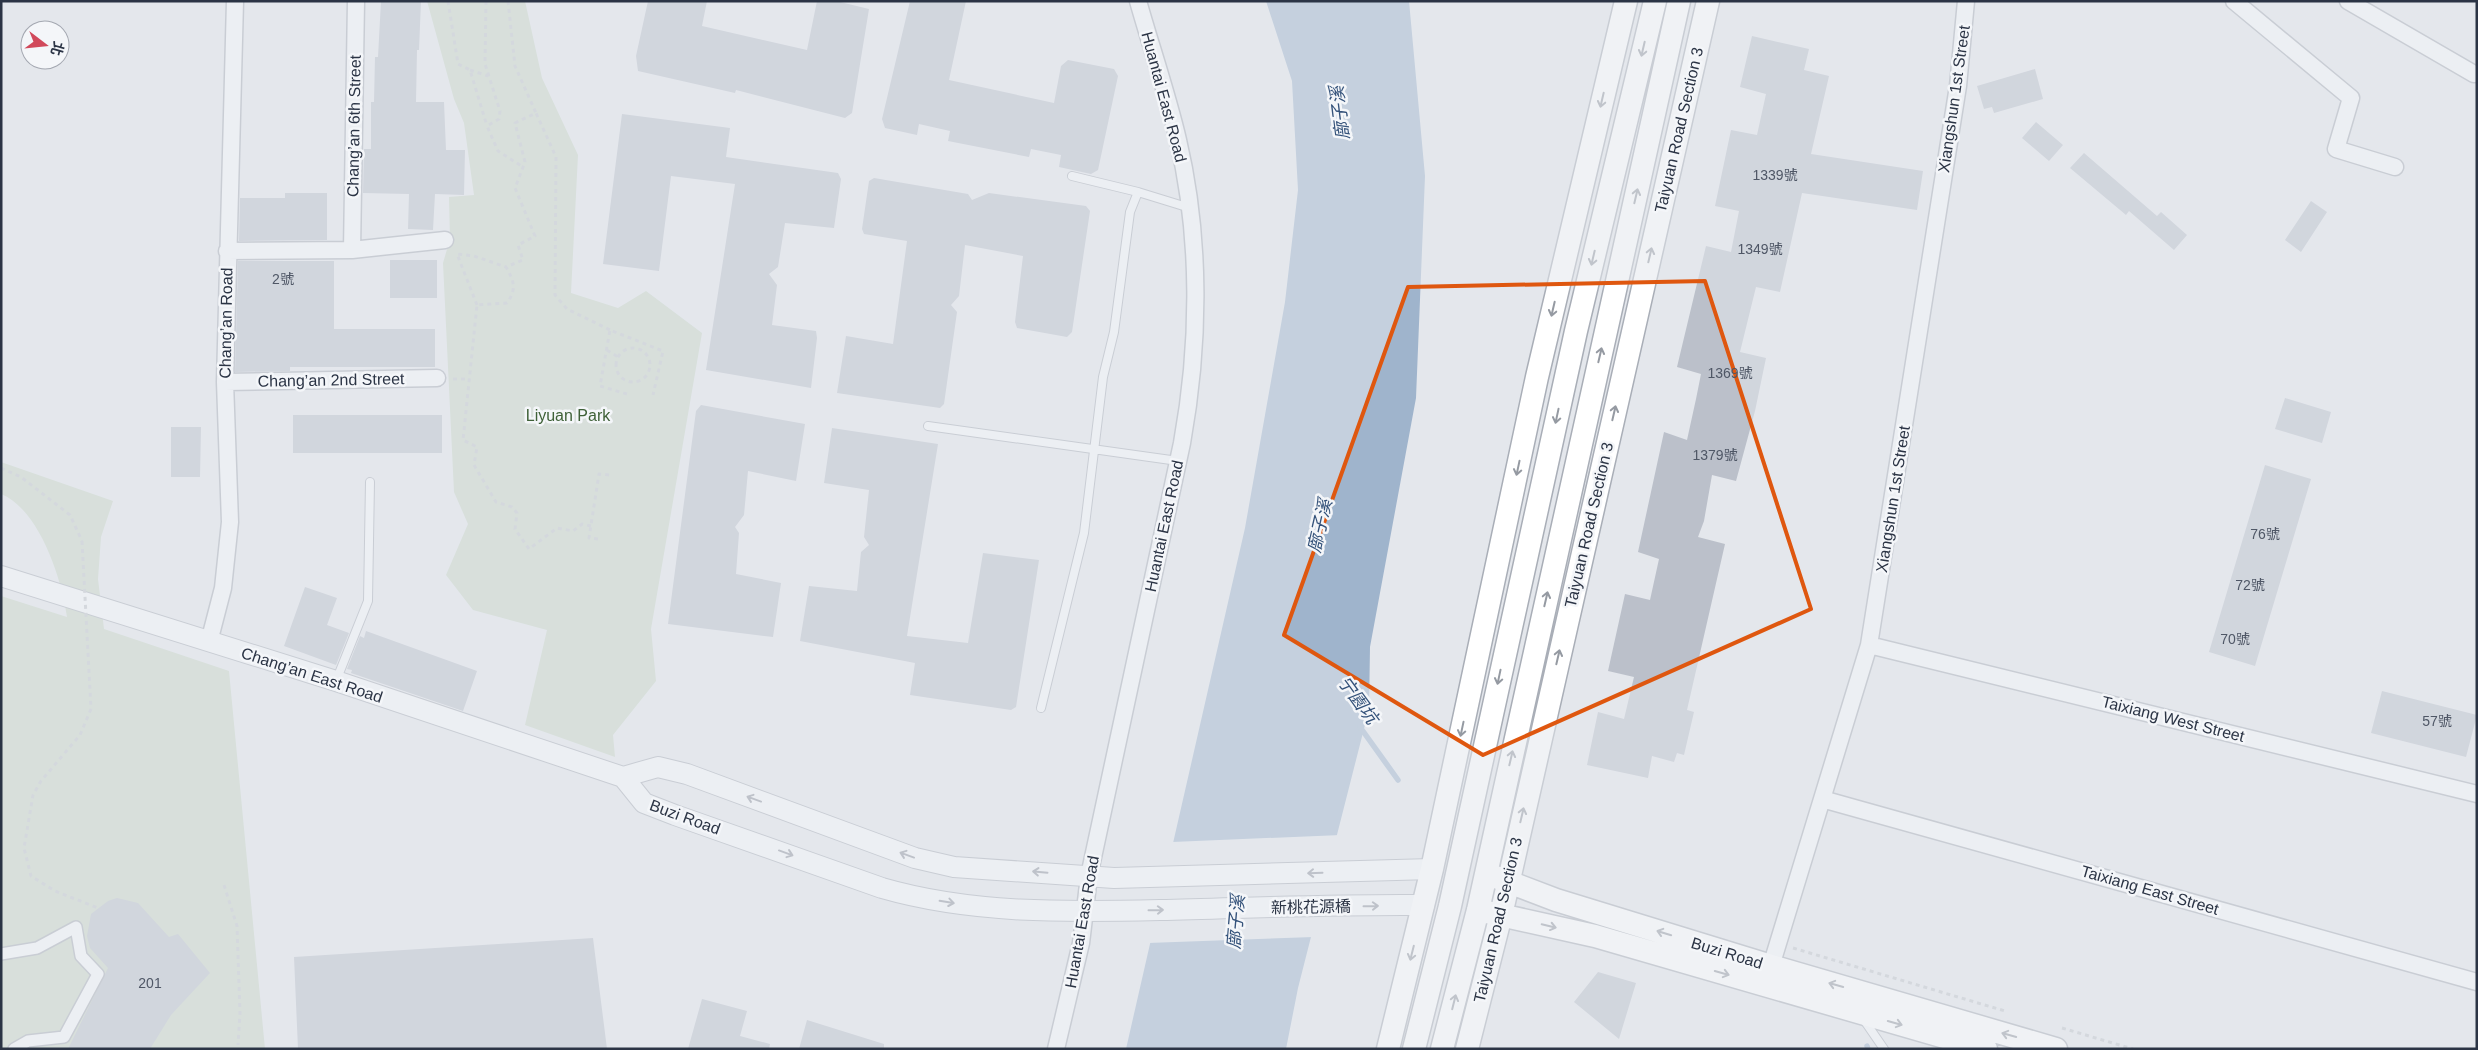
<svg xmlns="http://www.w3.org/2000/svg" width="2478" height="1050" font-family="Arial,'Noto Sans TC',sans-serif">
<rect width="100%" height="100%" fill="#e4e7ec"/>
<path fill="#c9d6c5" d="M427,1H525L542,78L578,155L571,293L618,308L646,291L702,333L651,629L656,681L613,735L615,757L525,725L547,630L473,610L446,575L468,524L454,492L443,263L450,239L449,197L474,195L464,123L454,99Z
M1,462L113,501L101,537L98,579L104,629L229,671L265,1049H1V596L67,617C62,579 39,509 1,494Z"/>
<path fill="#9fb4cc" d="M1266,1H1409L1425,176L1416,398L1370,647L1369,709L1298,988L1286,1049H1126L1245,528L1285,302L1298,190L1292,81Z"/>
<path fill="#e4e7ec" d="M1341,835L1314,937L1148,943L1172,842Z"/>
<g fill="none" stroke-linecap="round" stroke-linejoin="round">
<path stroke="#9fb4cc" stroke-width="5.5" d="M1360,727L1398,780
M1867,1046L1868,1049"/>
</g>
<path fill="#bbc0ca" d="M381,1H421L419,50H417L416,102H444L446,150H465L464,195L435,194L433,230L408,229L409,194L363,193L364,149H371V102H374L375,57H378Z
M648,1H707L702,26L807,50L817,1H836L869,9L852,113L845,118L736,90L735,93L638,71L636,56Z
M910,1H966L949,80L1054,103L1061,66L1068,60L1114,69L1118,76L1098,170L1091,174L1059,167L1061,155L1031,149L1029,157L948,141L950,131L919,124L917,135L885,128L882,119Z
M1752,36L1809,49L1804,70L1829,76L1811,154L1923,171L1917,210L1802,193L1780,292L1756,287L1740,352L1766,358L1755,411L1736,481L1712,475L1704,521L1698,537L1725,544L1687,710L1694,712L1684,755L1677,753L1674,762L1652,756L1648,778L1587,765L1598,712L1624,719L1634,677L1608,671L1625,594L1650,600L1659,559L1638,552L1664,432L1687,440L1696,399L1701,374L1677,367L1706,246L1731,252L1739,211L1715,206L1731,130L1757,135L1766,94L1740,87Z
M2035,69L2043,99L1994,113L1992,107L1984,109L1977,86Z
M622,114L730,128L726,157L838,173L841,179L834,228L785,223L778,267L769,274L777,285L772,325L816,331L817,338L811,388L706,370L735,184L671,176L659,271L603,264Z
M2036,122L2063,145L2049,161L2022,138Z
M2084,153L2157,216L2161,212L2187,235L2174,250L2129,211L2126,215L2070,168Z
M874,178L968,194L972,200L989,193L1086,206L1090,211L1072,332L1067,337L1017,328L1015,322L1023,256L965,245L959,296L951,305L957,312L944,404L940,408L837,393L846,336L893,344L907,241L864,234L862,229L869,181Z
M285,193H327V240L239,241L240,198H285Z
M2311,201L2327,212L2301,252L2285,240Z
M390,260H437V298H390Z
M238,261H334V329H435V367H290V371L235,372Z
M2285,398L2331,412L2322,443L2275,429Z
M701,405L805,424L796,481L748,471L744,515L735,527L739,533L736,574L781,583L773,637L668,624L696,411Z
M293,415H442V453H293Z
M171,427H201L200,477H171Z
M832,428L938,444L907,636L968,643L983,553L1039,560L1016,707L1011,710L910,695L915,663L800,641L809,586L857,591L861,552L869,545L864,537L869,490L824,483Z
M2265,465L2311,479L2255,666L2209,652Z
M305,587L337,598L327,625L349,633L336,665L284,646Z
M366,631L477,671L463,711L351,673L352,670L347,669L360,636L364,638Z
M2382,691L2477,715L2466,757L2371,733Z
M117,898L138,903L169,937L178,934L210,973L171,1015L150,1049H68L108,968L90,948L87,936L91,914L108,901Z
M593,938L607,1049H298L294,957Z
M1598,972L1636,983L1619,1039L1574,1002Z
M702,999L747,1011L740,1036L770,1044L769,1049H688Z
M807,1020L884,1044V1049H799Z"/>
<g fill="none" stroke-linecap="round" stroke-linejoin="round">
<defs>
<path id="service" d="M1072,176L1138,192
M928,426L1178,461
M336,681L368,601L370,482
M1041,708L1084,533L1103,377L1114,332L1130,212L1138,192L1190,208
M1864,1020L1884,1049"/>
<path id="pedestrian" d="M1,954L37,948L76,927L81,956L98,974L64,1037L28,1041L14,1049"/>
<path id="minor" d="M2234,1L2351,98L2336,149L2395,167
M2348,1L2474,74
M352,250L356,1
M227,251L352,250L445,240
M225,382L437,378
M209,642L223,588L230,522L225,382L235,1
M1869,645L2477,794
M1822,799L2477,982
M1768,976L1869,645L1958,86L1966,1
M1056,1049L1081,943L1089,876L1182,443C1200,344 1201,238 1178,140C1167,93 1151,47 1138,1"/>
<path id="tertiary" d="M1,576L336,681L623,777
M623,777L644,803L675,815L882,888C972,914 1067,912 1160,910C1248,908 1336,904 1424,905
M623,777L658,767L687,774L915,858L954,867L1114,878L1432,869"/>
<path id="secondary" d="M1493,876L1556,900L1771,966L2056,1049
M1487,912L1595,936L1986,1049
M1388,1049L1432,869L1537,377L1626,1
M1414,1049L1450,906L1576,331L1655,1
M1442,1049L1478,910L1679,1
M1467,1049L1501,915L1708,1"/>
</defs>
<use href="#service" stroke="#a9aeb7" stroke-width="10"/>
<use href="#pedestrian" stroke="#a9aeb7" stroke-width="14"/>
<use href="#minor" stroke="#a9aeb7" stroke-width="19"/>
<use href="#tertiary" stroke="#a9aeb7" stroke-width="22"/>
<use href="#secondary" stroke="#a9aeb7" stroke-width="25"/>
<path stroke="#c2c5cb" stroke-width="3" stroke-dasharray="4 4" stroke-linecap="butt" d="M448,1L458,64L470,70L487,126
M486,1L485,64L500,111L499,119L487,126L498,151L523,167
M508,1L515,66L536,113
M470,70L488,76
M477,305L457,254L474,256L506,267
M616 365a17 17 0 1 1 34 0a17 17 0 1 1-34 0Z
M607,350L618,357
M453,379H469
M627,394L600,386L610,330L663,351L653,395
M1,468L21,477L70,515L82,541
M591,526L582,524L573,531L557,528L529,549L515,529L517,513L512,507L496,502L474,465L477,447L463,440L477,305L507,303C517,289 514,281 506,267L523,260L518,245L535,236L515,188L525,162L515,123L536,113L556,157L555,295L567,309L610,330
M598,539L589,538L599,474L610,475
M91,709L80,735L41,781L33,795L24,848L31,876L55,891L98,908
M224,885L237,926L240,1013L238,1045
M1793,948L2005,1011
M2062,1028L2133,1049"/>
<use href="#service" stroke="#f7f8fa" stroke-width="8"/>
<use href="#pedestrian" stroke="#f7f8fa" stroke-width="11"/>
<use href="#minor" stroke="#f7f8fa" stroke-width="16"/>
<use href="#tertiary" stroke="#f7f8fa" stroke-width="20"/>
<use href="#secondary" stroke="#fff" stroke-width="22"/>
<path stroke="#c2c5cb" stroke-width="3" stroke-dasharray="4 4" stroke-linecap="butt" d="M82,541L91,709"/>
</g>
<defs><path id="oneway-shaft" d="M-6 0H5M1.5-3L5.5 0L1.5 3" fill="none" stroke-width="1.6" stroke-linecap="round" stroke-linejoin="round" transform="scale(1.25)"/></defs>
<g stroke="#959aa2">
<use href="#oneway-shaft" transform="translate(1643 49) rotate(103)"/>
<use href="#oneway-shaft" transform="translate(1602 100) rotate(103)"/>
<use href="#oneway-shaft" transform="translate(1636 196) rotate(-77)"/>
<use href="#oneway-shaft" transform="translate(1650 255) rotate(-77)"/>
<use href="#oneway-shaft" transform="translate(1593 258) rotate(103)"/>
<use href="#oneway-shaft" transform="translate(1553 309) rotate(103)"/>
<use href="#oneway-shaft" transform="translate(1600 355) rotate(-77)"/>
<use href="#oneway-shaft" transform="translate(1614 413) rotate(-77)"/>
<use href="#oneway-shaft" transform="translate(1557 416) rotate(102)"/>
<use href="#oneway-shaft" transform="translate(1518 468) rotate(102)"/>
<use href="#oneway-shaft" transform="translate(1546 599) rotate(-77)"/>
<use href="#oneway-shaft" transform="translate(1558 657) rotate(-77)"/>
<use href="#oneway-shaft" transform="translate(1499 677) rotate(102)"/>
<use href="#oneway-shaft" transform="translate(1462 729) rotate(102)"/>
<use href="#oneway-shaft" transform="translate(1511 758) rotate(-77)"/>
<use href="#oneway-shaft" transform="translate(1522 815) rotate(-77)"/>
<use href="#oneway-shaft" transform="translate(1549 926) rotate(13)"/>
<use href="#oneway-shaft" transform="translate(1664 933) rotate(-163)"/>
<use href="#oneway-shaft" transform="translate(1412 953) rotate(104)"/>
<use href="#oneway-shaft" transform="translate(1722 973) rotate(16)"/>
<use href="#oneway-shaft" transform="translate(1836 985) rotate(-164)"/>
<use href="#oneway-shaft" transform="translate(1454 1002) rotate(-76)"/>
<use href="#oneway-shaft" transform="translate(1895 1023) rotate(16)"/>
<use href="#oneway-shaft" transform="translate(2009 1035) rotate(-164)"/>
</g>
<g stroke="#9196a0">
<use href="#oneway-shaft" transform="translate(754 799) rotate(-160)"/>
<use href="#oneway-shaft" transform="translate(786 853) rotate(20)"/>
<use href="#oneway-shaft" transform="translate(907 855) rotate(-160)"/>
<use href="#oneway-shaft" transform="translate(1040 872) rotate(-175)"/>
<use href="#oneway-shaft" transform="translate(1315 873) rotate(178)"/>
<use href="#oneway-shaft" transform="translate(947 902) rotate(9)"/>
<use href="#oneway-shaft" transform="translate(1371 906) rotate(-1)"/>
<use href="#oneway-shaft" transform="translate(1156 910) rotate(-1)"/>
</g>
<path d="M0 0H2478V1050H0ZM1705,281L1811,609L1483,755L1284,635L1408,287Z" fill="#e4e7ec" fill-opacity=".55" fill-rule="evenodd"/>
<path fill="none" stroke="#df570f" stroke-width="4" stroke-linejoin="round" d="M1705,281L1811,609L1483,755L1284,635L1408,287Z"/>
<g text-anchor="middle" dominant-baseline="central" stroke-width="5" stroke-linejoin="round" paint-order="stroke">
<g font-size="14" fill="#4f5766">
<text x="1775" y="175">1339號</text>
<text x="1760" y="249">1349號</text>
<text x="283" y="279">2號</text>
<text x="1730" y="373">1369號</text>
<text x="1715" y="455">1379號</text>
<text x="2265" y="534">76號</text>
<text x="2250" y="585">72號</text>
<text x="2235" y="639">70號</text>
<text x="2437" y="721">57號</text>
<text x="150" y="983">201</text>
</g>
<g font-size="16" fill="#2b3445" stroke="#f4f6f9">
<text transform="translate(1164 97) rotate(75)">Huantai East Road</text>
<text transform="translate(1954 99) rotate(-82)">Xiangshun 1st Street</text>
<text transform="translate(354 126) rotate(-89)">Chang’an 6th Street</text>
<text transform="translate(1679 130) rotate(-77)">Taiyuan Road Section 3</text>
<text transform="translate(226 323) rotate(-89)">Chang’an Road</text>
<text transform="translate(331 380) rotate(-1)">Chang’an 2nd Street</text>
<text transform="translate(1893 499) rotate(-81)">Xiangshun 1st Street</text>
<text transform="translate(1589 525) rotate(-77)">Taiyuan Road Section 3</text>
<text transform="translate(1164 526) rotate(-78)">Huantai East Road</text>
<text transform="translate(312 675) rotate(18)">Chang’an East Road</text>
<text transform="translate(2173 719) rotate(14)">Taixiang West Street</text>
<text transform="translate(685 817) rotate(20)">Buzi Road</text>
<text transform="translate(2150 890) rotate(16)">Taixiang East Street</text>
<text transform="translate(1311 907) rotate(-1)">新桃花源橋</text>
<text transform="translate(1498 920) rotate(-77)">Taiyuan Road Section 3</text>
<text transform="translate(1082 922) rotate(-80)">Huantai East Road</text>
<text transform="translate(1727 953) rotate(17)">Buzi Road</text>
</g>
<g font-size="16" fill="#3f6138" stroke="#f4f6f9">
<text x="568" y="415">Liyuan Park</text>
</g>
<g font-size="18" font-style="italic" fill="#34527a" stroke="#f4f6f9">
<text transform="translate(1340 113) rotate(-97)">廍子溪</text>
<text transform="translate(1320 526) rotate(-77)">廍子溪</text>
<text transform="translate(1358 700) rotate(54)">宁園坑</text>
<text transform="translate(1236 922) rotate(-85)">廍子溪</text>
</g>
</g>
<rect width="2478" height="1050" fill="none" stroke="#2b3445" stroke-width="5"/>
<g transform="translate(45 45) rotate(106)"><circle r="24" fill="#f4f6f9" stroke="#a4a8b1"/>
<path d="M0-4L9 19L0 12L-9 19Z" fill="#d1495b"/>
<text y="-8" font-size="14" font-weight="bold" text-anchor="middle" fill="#2b3445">北</text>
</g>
</svg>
